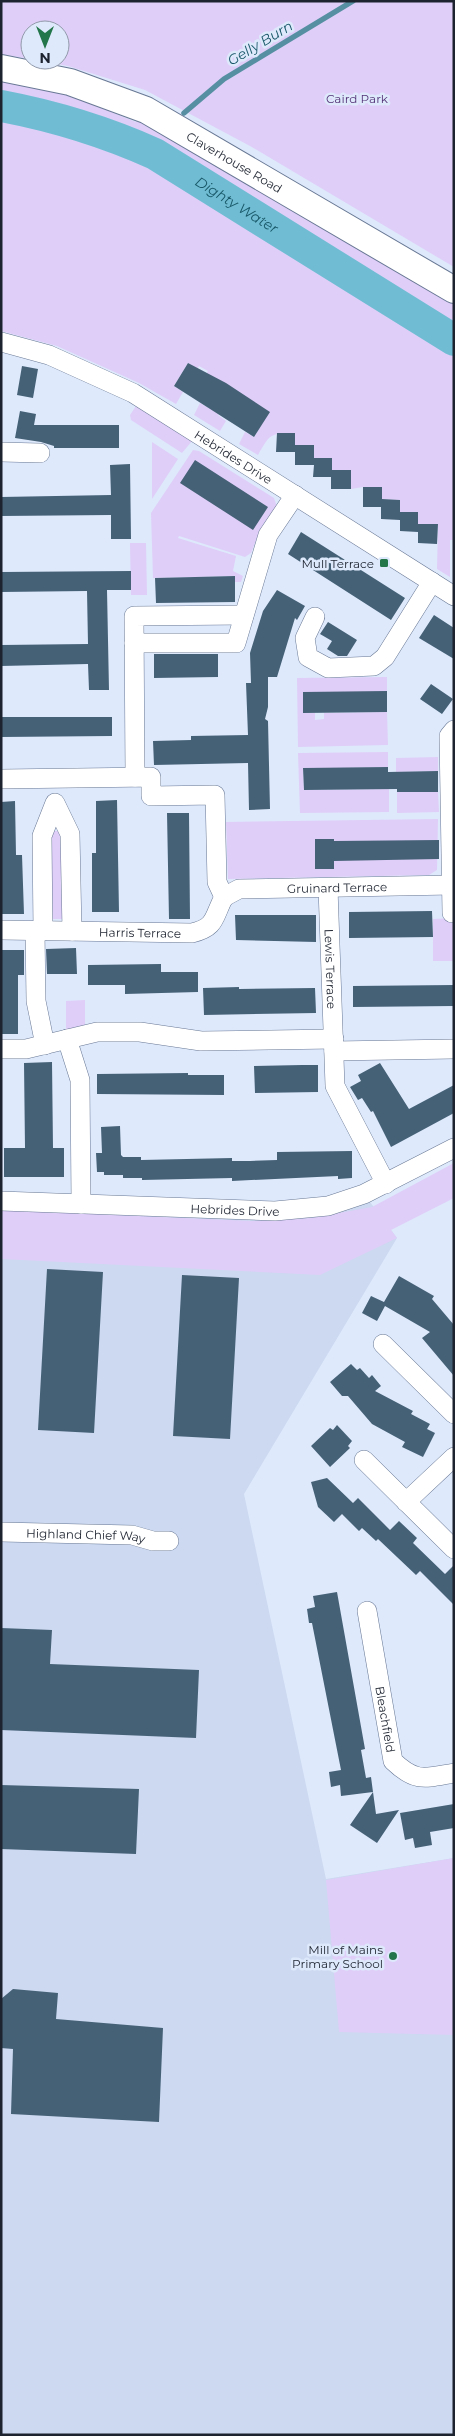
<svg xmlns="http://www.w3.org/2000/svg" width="455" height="2436" font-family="Montserrat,sans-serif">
<rect width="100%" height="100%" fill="#dee9fc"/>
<path fill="#ccd9f0" d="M364,1194L397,1238L244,1494L326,1879L454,1858V2435H1V1201L275,1211Z"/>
<path fill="#dfcef8" d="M1,1H454V267L250,146L145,90L68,66L36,60H60V30H30V59L1,54Z
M1,80L66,94L136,122L137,118L454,302V540H450V577L437,569L438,524H418V512H400V500L382,499L363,487L351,489V470H332V458H314L295,445V433C270,433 270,434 258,455L239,444L245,432L254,437L269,412L232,392L218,415L226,421L220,431L194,415L200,403L209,408L225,383L206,374L208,371L199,366L197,369L188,363L174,386L183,392L176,404L139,383L57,346L1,331Z
M136,406L192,441L182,453L131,420L130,415Z
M152,442L178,459L152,499Z
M193,450L199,451L274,498L277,507L257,538L251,553L245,557L179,536L178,538L236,556L233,571L243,576L241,582H235L234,576L153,578L151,513Z
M130,543H146L147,595H131Z
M387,677V691L303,713H315V720L324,719V713L387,712L388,745L298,747L297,678Z
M388,752V767L303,769L304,790L389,789V812L300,813L298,753Z
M438,757V771L396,772V758Z
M397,792H438L439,812L397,813Z
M438,819L437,870L429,875L228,879L226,822Z
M53,831H59L63,836L64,919H50L49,836Z
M454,918V961H433V919Z
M85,1000V1026L66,1030V1001Z
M454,1163V1198L391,1230L397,1238L320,1275L1,1259V1210L252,1221L311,1218L372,1207Z
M454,1858V2035L339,2032L326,1880Z"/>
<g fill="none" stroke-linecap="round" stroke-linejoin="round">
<path stroke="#578fa2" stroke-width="5.5" d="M184,113L224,79L353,1
M155,154L161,146"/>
<path stroke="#70bdd3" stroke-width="32" id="s1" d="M1,106C54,116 106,132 155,154L454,340"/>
</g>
<path fill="#456176" d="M188,363L226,383L270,412L254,437L174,386Z
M22,366L38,369L33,398L17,395Z
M20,411L36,414L34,425H119V448H54V446L41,442L15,438Z
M277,433H295V445H314V458H332V470H351V489H331V477H313L314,465H295V452H276Z
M195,460L268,507L253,530L180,483Z
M130,464L131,539H111V515L1,516V497L111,495L110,465Z
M363,487H382V499L400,500V520L381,519V507H363Z
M400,512H418V524H438L437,544L418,543V532L400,531Z
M301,532L405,598L391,620L288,554Z
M131,571V590H107L109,690H89L88,664L1,666V645L88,644L87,591L1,592V572Z
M235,576V602L156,603L155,578Z
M277,590L305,606L297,620L295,618L277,677H268V707L265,719L268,721L270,809L249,810L248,763L154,765L153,741L191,740V736L248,735L246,683H251L250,653L263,611Z
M434,615L454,628V659L419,638Z
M328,622L357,640L347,656H338L327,649L332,641L320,634Z
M154,654H218V677L154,678Z
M431,684L453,699L442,714L420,699Z
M387,691V712L303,713V692Z
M1,717H112V736L1,737Z
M388,767V772L438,771V792H397V789L304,790L303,768Z
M117,800L119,912H92V853H96V801Z
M15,801L16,855H22L24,914H1V802Z
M167,813H189L190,919H169Z
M315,839H334V841L439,840V859L334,861V869H315Z
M432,911L433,937L349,938V912Z
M235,915H316V942L236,940Z
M76,948L77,974H47L46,949Z
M1,950H24V975H18V1034H1Z
M161,964V972H198V992L125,994V985H88V965Z
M454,985V1006L353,1007V986Z
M239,987V989L315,988L316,1013L204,1015L203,988Z
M52,1062L53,1148H64V1177H4V1148H25L24,1063Z
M380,1063L409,1109L454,1085V1113L391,1147L373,1111L371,1112L362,1098L358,1100L350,1087L361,1081L358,1075Z
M302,1065H318V1092L255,1093L254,1066Z
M188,1073V1075H224V1095L97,1094V1074Z
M120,1126L121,1155L123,1157H141V1160L232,1158V1161H250L277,1160V1152L352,1151V1178L338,1179V1176L232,1181V1178L142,1180V1178H123V1175H104V1172H97L96,1153H102L101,1127Z
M47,1269L103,1272L94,1433L38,1430Z
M182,1275L239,1278L230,1439L173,1436Z
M399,1276L434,1296L432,1299L454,1325V1376L422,1338L430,1332L385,1306L377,1321L362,1313L371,1296L384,1302Z
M351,1364L357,1370L360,1368L369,1378L372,1375L381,1386L375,1391L413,1411L411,1414L430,1424L427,1429L435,1433L423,1457L402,1447L405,1442L372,1424L348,1396H342L330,1382Z
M337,1425L352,1441L348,1446L350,1448L330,1467L311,1446L330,1428L333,1430Z
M327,1478L353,1503L358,1498L390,1530L399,1521L417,1538L413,1543L445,1574L454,1565V1605L420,1571L416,1575L378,1539L376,1541L362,1528L359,1531L342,1514L334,1522L318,1507L311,1482Z
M337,1592L365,1749L361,1750L366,1778L371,1777L373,1792L341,1796L340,1785L331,1787L329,1772L341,1770L312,1623H309L307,1609L315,1607L313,1596Z
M1,1628L52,1630L50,1664L199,1670L196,1738L1,1730Z
M1,1785L139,1789L136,1854L1,1849Z
M373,1792L376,1814L399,1810L377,1843L350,1825Z
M454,1804V1828L430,1832L432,1845L415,1848L413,1838L405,1840L400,1813Z
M13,1989L58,1993L56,2019L163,2028L159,2122L11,2114L13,2049L1,2048V1999Z"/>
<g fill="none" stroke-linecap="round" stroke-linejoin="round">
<defs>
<g id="street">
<path id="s2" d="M1,342L49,355L133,393L454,596"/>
<path d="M1,452L40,453"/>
<path d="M315,617L305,638L308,657L328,668L374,666L385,657L432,582"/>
<path d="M134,643H236L268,535L295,495"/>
<path d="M135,777L134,616L244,615"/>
<path d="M1,779L151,777V796L215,795L217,882L224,897"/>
<path id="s3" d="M328,888L335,1086L386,1184"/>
<path id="s4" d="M224,897L239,889L452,885"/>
<path d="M452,913L449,736L454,730"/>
<path id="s5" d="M1,930L192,933C217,927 213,917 224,897"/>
<path d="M35,931L36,1001L45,1045"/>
<path d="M43,931L42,836L55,803L70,834L72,931"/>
<path d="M67,1039L80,1080L81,1204"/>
<path d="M1,1049H26L97,1032H140L201,1041L334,1039"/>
<path d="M334,1051L454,1049"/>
<path id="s6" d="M1,1201L275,1211L328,1206L364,1194L454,1148"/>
<path d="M383,1344L454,1414"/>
<path d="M364,1460L454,1549"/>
<path d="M406,1502L454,1457"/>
<path id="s7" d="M1,1532L132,1535L153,1541H169"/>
<path id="s8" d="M367,1611L393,1761C416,1783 425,1778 454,1773"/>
</g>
<g id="secondary">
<path id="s9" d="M1,68L70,82L146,110L454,290"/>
</g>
</defs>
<use href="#street" stroke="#687894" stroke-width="20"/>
<use href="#secondary" stroke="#687894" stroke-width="28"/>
<use href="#street" stroke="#fff" stroke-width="19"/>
<use href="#secondary" stroke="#fff" stroke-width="26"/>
</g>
<g fill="#237649" stroke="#dee9fc" stroke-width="2">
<rect x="379" y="558" width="10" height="10" rx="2.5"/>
<circle cx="393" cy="1956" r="5"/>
</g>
<g text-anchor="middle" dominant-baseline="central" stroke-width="5" stroke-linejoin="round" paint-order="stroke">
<g font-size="12" fill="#533376" stroke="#dee9fc">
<text x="357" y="98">Caird Park</text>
</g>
<g font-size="12" fill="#1d232f" stroke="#dee9fc">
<text stroke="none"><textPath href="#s9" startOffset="254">Claverhouse Road</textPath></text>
<text stroke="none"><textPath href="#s2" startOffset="261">Hebrides Drive</textPath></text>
<text stroke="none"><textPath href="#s4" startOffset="115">Gruinard Terrace</textPath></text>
<text stroke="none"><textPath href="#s5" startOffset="139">Harris Terrace</textPath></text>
<text stroke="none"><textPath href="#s3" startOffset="81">Lewis Terrace</textPath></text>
<text stroke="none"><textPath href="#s6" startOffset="234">Hebrides Drive</textPath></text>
<text stroke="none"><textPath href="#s7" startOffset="85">Highland Chief Way</textPath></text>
<text stroke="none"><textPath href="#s8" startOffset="110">Bleachfield</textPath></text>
</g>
<g font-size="12" fill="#1d232f" stroke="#dee9fc" text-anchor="end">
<text x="374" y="563">Mull Terrace</text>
<text x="383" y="1949">Mill of Mains<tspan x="383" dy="14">Primary School</tspan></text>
</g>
<g font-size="14" font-style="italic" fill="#195869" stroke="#dee9fc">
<text transform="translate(260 43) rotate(-31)">Gelly Burn</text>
<text stroke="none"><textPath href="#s1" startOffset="258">Dighty Water</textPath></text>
</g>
</g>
<rect width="455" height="2436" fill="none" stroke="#1d232f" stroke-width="5"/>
<g transform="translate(45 45) rotate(180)"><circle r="24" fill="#dee9fc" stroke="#919aaa"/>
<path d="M0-4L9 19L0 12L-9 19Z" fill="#237649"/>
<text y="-8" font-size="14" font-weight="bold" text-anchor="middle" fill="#1d232f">N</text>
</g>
</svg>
